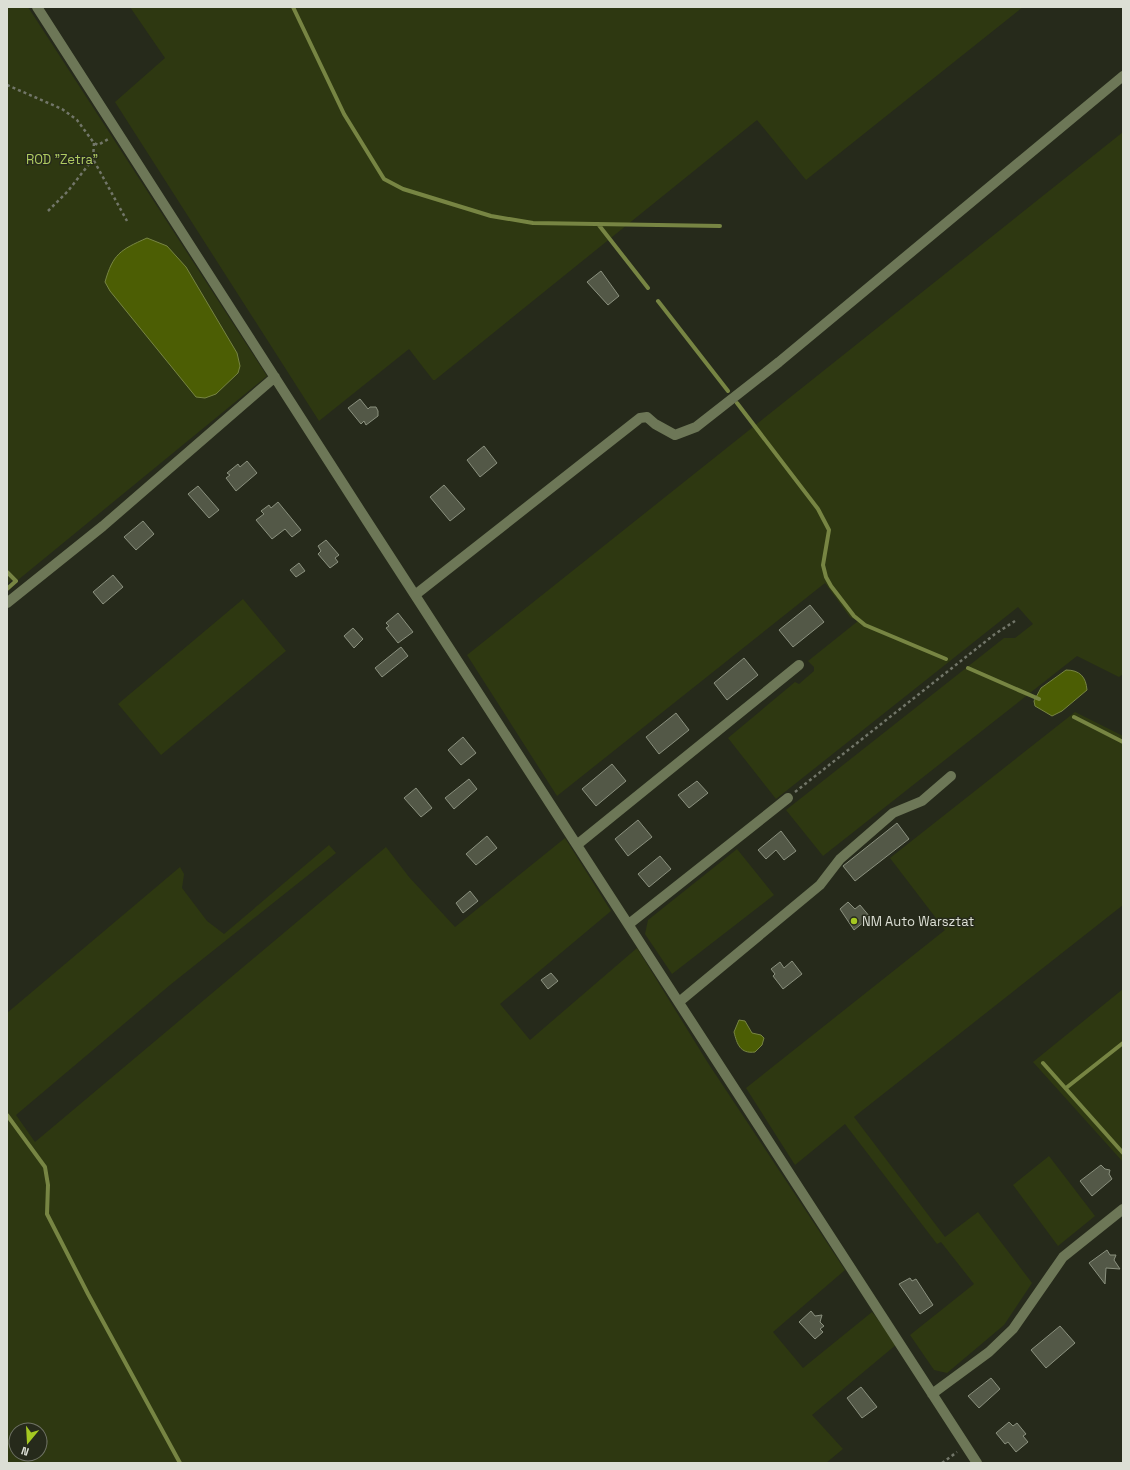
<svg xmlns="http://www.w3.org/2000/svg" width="1130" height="1470" font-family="'Space Grotesk',sans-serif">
<rect width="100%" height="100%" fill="#262a1b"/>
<path fill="#2e3811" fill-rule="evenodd" d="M7,7H28L267,376L18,580L15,577L7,584Z
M130,7H1023L806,180L757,120L435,380H433L409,349L319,421L115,102L165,58Z
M1123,132V674L1119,677L1077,656L823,856L786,810L1004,638H1015L1033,624L1018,607L776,799L728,738L795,682L799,684L814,671V667L808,661L858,621L850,617L825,583L557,796L467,655Z
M243,599L286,651L161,755L118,704Z
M1075,712L1123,736V905L854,1117L945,1237L978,1212L1032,1283L1004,1325L947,1373L934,1370L910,1335L974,1284L941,1242L937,1244L845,1124L795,1165L746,1088L945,930L890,858Z
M565,838L611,911L500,1004L530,1040L637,948L708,1063L845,1270L773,1332L803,1368L872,1312L897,1344L812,1415L843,1449L826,1463H7V1013L180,867L184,874L182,888L207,921L224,934L329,845L336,853L170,985L16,1115L35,1142L386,847L409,877L455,927ZM16,1430H40V1454H16Z
M737,849L774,895L672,974L645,934L648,920Z
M1123,989V1162L1033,1062Z
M1049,1156L1095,1216L1058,1246L1013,1185Z"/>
<path fill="#4c5e04" stroke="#778543" d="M147,238L167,246L186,267L237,353L240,366L238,373L216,394L205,398L196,397L110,291L105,282C113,254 120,250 147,238Z
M1066,670C1080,670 1086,677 1087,690L1062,711L1052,716L1035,706L1034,701L1041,688Z
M739,1020L745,1021L752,1033L761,1035L764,1038L762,1045L755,1052C740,1054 737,1044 734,1032Z"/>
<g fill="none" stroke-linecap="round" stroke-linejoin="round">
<path stroke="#778543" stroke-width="4" d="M293,7L344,114L384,179L403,189L491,216L533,223L720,226
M598,224L648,288
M658,301L728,391
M737,403L818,509L829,530L823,565L826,577L831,586L854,616L865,625L946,659
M7,572L16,581L7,589
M968,668L1039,699
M1074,717L1123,742
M1043,1063L1123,1153
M1066,1088L1123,1043
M7,1115L45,1167L48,1185L47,1214L88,1294L180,1463"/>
</g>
<path fill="#535847" stroke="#8b917f" d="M601,271L619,296L608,305L587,282Z
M360,399L368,409L370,407H376L378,411V416L366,425L364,421L361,424L348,408Z
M484,446L497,463L480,477L467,460Z
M247,461L257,473L236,491L226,478L230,475L227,473L238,464L240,467Z
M444,485L465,509L450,521L430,497Z
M198,486L219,510L209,518L188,494Z
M278,502L301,530L292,537L285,529L272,539L256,520L264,514L261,511L269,505L271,508Z
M143,521L154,534L136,550L124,537Z
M326,540L339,555L335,558L338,562L330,568L318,554L321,551L318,546Z
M299,563L305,571L296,577L290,570Z
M113,575L123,587L103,604L93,592Z
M810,605L824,622L793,647L779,630Z
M398,613L413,632L398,643L386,628L389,626L386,623Z
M353,628L363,639L354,648L344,636Z
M401,647L408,656L382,677L375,668Z
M744,658L758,675L727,700L714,683Z
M676,713L689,730L659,754L646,737Z
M463,737L476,753L461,765L448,750Z
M612,764L626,781L596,806L582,789Z
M469,779L477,789L454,809L445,798Z
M697,781L708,793L689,808L678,795Z
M416,788L432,808L421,817L404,798Z
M638,820L652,837L628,856L615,839Z
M897,823L909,839L855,881L843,866Z
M781,831L796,851L784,860L776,850L766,859L758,850Z
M487,836L497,848L476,865L466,854Z
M660,856L671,869L649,887L638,874Z
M470,891L478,901L463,913L456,903Z
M848,902L855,909L860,905L870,917L854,930L840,909Z
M792,961L802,974L783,989L773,976L775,974L771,969L780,962L784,968Z
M551,973L558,981L548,989L541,980Z
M1101,1165L1105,1169L1110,1170L1109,1174L1112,1179L1092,1196L1080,1181Z
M1107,1250L1110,1255H1116L1114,1260L1120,1269L1106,1268L1105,1284L1089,1263Z
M910,1278L912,1281L916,1279L933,1305L920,1314L899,1284Z
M811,1311L815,1316L822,1315L820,1322L824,1326L820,1329L823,1332L815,1339L799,1322Z
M1060,1326L1075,1343L1046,1368L1031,1350Z
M991,1378L1000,1389L979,1408L968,1396Z
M861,1387L877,1407L862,1418L847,1398Z
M1009,1422L1013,1426L1017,1423L1026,1434L1023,1436L1028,1442L1016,1452L1008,1442L1005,1444L996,1433Z"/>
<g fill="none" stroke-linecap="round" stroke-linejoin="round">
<path stroke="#727669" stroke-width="2.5" stroke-dasharray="3 3" stroke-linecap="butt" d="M7,85L62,109L77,120L94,143L98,145L110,138
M94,143L93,159L127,221
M48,211L68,191L93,159
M795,792L995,634L1015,621
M942,1463L957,1452"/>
<path stroke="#6d7757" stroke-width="10" d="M37,7L367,521L977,1463
M415,595L640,418L647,417L655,424L675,435L696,427L779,362L1123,76
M7,603L103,526L275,377
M578,844L799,665
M629,924L788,798
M679,1002L820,885L840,859L893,813L922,801L951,776
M932,1394L989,1352L1013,1329L1063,1257L1123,1209"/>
</g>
<circle fill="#a5c822" stroke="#262a1b" stroke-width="1.5" cx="854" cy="921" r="4"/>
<g text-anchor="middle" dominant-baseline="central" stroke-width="3" stroke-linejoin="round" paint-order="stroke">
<g font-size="13" fill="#b0cc61" stroke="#262a1b">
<text x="62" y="159">ROD "Zetra"</text>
</g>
<g font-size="13" fill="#dcdfd5" stroke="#262a1b" text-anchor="start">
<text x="862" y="921">NM Auto Warsztat</text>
</g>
</g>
<rect width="1130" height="1470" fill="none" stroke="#dcdfd5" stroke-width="16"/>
<g transform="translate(28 1442) rotate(198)"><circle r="19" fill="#262a1b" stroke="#6f7265"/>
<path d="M0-3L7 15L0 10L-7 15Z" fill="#a5c822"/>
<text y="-6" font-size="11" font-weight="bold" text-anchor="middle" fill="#dcdfd5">N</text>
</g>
</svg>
